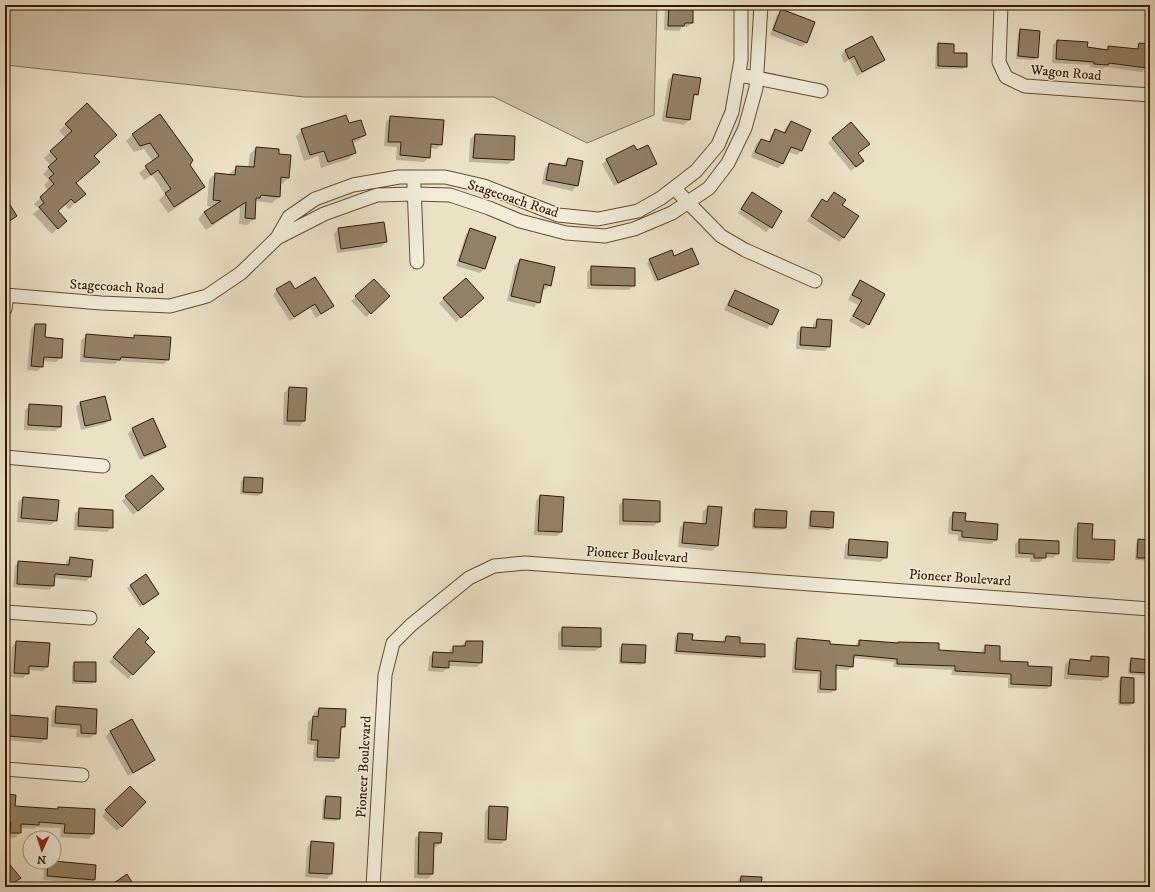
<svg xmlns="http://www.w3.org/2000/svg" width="1155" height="892" font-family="'IM FELL DW Pica',serif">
<rect width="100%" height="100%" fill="#ebe1c5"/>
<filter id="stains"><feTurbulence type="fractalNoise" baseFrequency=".005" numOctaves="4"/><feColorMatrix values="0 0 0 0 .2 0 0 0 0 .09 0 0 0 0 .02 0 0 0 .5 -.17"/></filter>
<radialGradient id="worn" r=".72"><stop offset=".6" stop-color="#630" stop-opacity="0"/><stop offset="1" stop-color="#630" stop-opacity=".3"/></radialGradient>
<path fill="#ccbfa4" stroke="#806c52" d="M5,5H657L654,115L587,143L494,97H305L5,65Z"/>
<path fill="#0003" d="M665,5H702L698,10H692V23L687,27H682L679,31L664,30Z
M782,11L806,43L802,47L770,35L777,15Z
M1021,30L1037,57L1034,60L1016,59L1018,33Z
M871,37L884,60L879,64L857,76L849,60L844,63L841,55L845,51Z
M1057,41L1086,48L1105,50L1109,47L1135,50L1139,44L1150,45V68H1146L1142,72L1105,67L1103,69L1090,67V65L1052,63L1053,45Z
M939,44L953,54L966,66L963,69H935L936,47Z
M673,75L697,94L692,98L689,120L684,125L662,121L668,80Z
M87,105L93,156L92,168L75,184L78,200L69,209L64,204L56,211L65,221L52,234L33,214L39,209L34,204L49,191L44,185L49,180L43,174L51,166L44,158L66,138L59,131Z
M160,115L189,165L204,187L198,193L168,213L159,200L165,194L152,175L144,180L139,173L153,162L144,149L134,152L126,141L132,135Z
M391,117L441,144L437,149L429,148V157L424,162L396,160L397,147L384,146L386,122Z
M791,122L810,130L801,151L797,155L788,152L782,164L778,168L751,157L756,144L761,140L768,143L771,135L776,130L783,134L786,127Z
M348,125L365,135L358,141L352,144L355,153L349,159L321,168L318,156L304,161L296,136L302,130Z
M475,135L514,137L513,160L508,164L469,162L470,139Z
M833,138L857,154L863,161L851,171L828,143Z
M256,148L278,150V155L289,177L282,184L280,183L279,197L272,203L256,201L254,219L247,225L239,224L240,207L206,230L198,219L204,212L214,207L207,206L209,180L215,174L230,175V173L237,167L248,168L250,154Z
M636,152L656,163L651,168L614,186L602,164L607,160Z
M568,159L582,162L577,186L572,191L542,184L545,168L550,164L563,166L564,163Z
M752,193L771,227L766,232L738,213L747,198Z
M834,193L841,205L844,237L839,242L807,221L818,204L822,200L826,202Z
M383,223L386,242L381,247L337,253L334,234L338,229Z
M470,229L495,237L484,269L480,273L456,266L466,234Z
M673,258L698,263L695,266L655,282L647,263L650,260Z
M520,260L550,285L545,290L542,289L539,302L534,307L507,301L515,265Z
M592,267L634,285L629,290L587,289V272Z
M466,279L478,302L456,322L439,303Z
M860,282L868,324L863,329L849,321L858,305L848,300L856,286Z
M277,290H295L332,306L316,318L310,308L290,321L273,295Z
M735,291L771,324L767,329L724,310L731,296Z
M356,297L384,301L366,317L351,301Z
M817,320L829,346L825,351L796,349L797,333L801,328L813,329V324Z
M35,325L44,338L61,358L56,362L42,361V366L37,371L27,370L31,329Z
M86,336L132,339L135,336L168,360L164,364L118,361L115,364L80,362L81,340Z
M289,388L306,389L304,421L300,426L283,425L284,393Z
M80,403L110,420L105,424L81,430L76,407Z
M30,405L60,427L55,431L24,430L25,410Z
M153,420L165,446L160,451L140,460L128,434L132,429Z
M244,478L261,493L258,496L240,494L241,481Z
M158,494L133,515L122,501L126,497Z
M540,496L561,532L557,536L534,535L536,501Z
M23,498L58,500L56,520L51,525L17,522L18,502Z
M624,500L659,522L654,526L619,525V505Z
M708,507L721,508L717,546L712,551L678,547L680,527L685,523L702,525L703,511Z
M80,509L112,527L107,532L74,530L75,513Z
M755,510L785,528L782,530L752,529V513Z
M812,512L832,527L829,530L808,529L809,515Z
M953,514L964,522L996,540L991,544L958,541V535L948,534L949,518Z
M1079,524L1091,540L1113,559L1109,564L1072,562L1074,529Z
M849,540L886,557L881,562L844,559L845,545Z
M1020,540L1058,553L1053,558L1045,557L1040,562H1030V558H1015V544Z
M1139,540L1150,541V561L1135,560L1136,543Z
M70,558L90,577L86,581L54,578L53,586L49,590L13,587L15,566L19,562L66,566V562Z
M146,575L155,596L140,607L127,588Z
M563,628L600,647L595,651L558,650V633Z
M139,630L143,642L154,652L128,679L109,662Z
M678,634L691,641L723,643V640L726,637L764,656L761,659L674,654L675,637Z
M797,639L829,645L856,647V644L859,641L897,644L898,643L938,651L982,654V650L986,646L999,662L1027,667L1050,685L1047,689L1008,688V678L951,675L952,670L893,667L894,662L853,658L852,667L848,670L835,669V690L831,693H817L818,674L792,673L794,643Z
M16,642L48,666L43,671L28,670V673L23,678L10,677L12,647Z
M466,642L481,662L477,667L448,666L443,672L428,671L429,657L434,653H449V651L454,647L461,646Z
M622,646L644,662L641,665L619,664V648Z
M1092,657L1107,677L1102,681L1064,679L1065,664L1070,660L1087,661Z
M1132,659L1150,661V676L1128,674L1129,662Z
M75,663L95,681L92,684H72V666Z
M1121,678L1133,703L1130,706L1118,705L1119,681Z
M57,707L95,734L90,738L76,737L77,729L51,727L52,712Z
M319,709L344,726L340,731L338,757L334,762L313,761L314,745L307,744L308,722L314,717V713Z
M9,716L46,738L41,743L5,740V720Z
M132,720L154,760L149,765L128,776L106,737L110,732Z
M130,787L145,803L117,831L102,816Z
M5,795L14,807L56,810L58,808L94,809L93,834L89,839L60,837L61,828L36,827L34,829L20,828V833L15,838L6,837L7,826H5Z
M326,797L339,819L336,821L322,820L323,800Z
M489,807L506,839L501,844L484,843L485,812Z
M420,833L440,843L436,847H433L432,874L428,879L414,878L415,838Z
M312,842L333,843L331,874L327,879L305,877L307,847Z
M48,862L94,879L90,884L43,880L44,866Z
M741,877L760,887H738V880Z"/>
<path fill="#938166" stroke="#341a00" d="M669,5H693V23H685L684,26H668Z
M781,9L815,22L807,43L773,30Z
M1020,29L1040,31L1038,58L1018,56Z
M872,36L885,60L862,72L854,56L849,59L845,50Z
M1057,40L1088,42L1087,47L1108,50V46L1138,49L1139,43L1150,44V64H1148L1147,68L1109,63L1108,65L1094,64V62L1056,59Z
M938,43L954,44V53H967V67L938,66Z
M673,74L701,78L698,95L694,94L690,120L666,117Z
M87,103L117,135L94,156L100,162L76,183L86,194L75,203L71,199L58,211L67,221L58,229L39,207L44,203L40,197L54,184L49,178L54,174L48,167L57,159L50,151L72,131L65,124Z
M160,114L193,160L190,165L205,187L174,207L165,193L171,189L158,170L151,175L145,166L159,156L150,143L140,146L132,134Z
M346,115L349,123L361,120L366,135L352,140L356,153L328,162L324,151L310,155L301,129Z
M390,116L444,120L442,145L431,144L430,158L400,155L401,142H388Z
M791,121L811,130L802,151L791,147L783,164L755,152L761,139L770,142L775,129L785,133Z
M851,122L870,144L858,153L864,161L856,167L832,138Z
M475,134L515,136L514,160L473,158Z
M634,145L637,150L648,145L657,164L618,183L606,159Z
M256,147L279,149V154L291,155L289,178L281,177L280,197L261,195L260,198H256L255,219L245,218L246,202L212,224L204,212L221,201L213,200L215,173L235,175L236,166L254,167Z
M568,158L583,161L578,186L546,180L549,163L566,166Z
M752,192L782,211L772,228L741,209Z
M834,192L846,200L842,205L859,216L844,238L811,216L822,199L827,202Z
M5,197L17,216L5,224Z
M384,222L387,242L341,249L338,228Z
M470,228L496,237L485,269L459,261Z
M692,248L699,264L658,280L649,259L672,250L674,256Z
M520,259L555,267L551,286L544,284L540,303L511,296Z
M591,266L635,268V286L591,285Z
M315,277L334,306L321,314L315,304L294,317L276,289L290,281L295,289Z
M466,278L484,298L461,318L443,298Z
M374,279L390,296L371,314L355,296Z
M860,280L885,294L869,325L853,316L862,300L852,295Z
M735,290L779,310L772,325L728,305Z
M817,319L832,320L830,347L800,345L801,327L816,328Z
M35,324H46L45,337L63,339L62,358L44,357L43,367L31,366Z
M86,334L134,338V335L171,337L169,360L121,357L120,360L84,357Z
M289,387L307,388L305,421H287Z
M105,396L111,420L85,426L80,402Z
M29,404L62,406L61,427L28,425Z
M153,418L166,447L144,456L132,428Z
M152,475L164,489L138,511L125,496Z
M244,477L263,478L262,493L243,492Z
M540,495L564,497L562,532L538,531Z
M23,497L59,500L57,521L21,518Z
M623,499L660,501V522L623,521Z
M708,506L722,507L718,546L682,543L684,522L706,524Z
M79,508L113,510V528L78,526Z
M755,509L787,511L786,528L754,527Z
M811,511L834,512L833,528L810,526Z
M953,512L966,513L965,521L998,524L997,540L962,537V531L952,530Z
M1078,523L1093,524L1092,539L1115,540L1114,560L1077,558Z
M849,539L888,542L887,558L848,555Z
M1019,539L1059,541V554L1046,553V558H1034V554L1019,553Z
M1138,539L1150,540V558H1137Z
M70,557L93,560L91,577L55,574L54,586L17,584L18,561L69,565Z
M146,574L159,594L143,605L130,585Z
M562,627L601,628V647L562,646Z
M139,628L149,638L145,642L155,652L133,675L113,657Z
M678,633L693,634L692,640L725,642L726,636L740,637V643L765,644V657L676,651Z
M797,638L830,641V644L859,646V640L898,643V642L939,643V650L985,653V645L1000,646V661L1028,662V666L1052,667L1051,686L1011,684V674L955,671V666L897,664V659L854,655L853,667L836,665V690L820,689L821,671L795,669Z
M16,641L50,643L48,667L29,666V674L14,673Z
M466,641H483L482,663L449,661V668L432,667L433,652L453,653V646H465Z
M622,644L646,645L645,663L621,662Z
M1091,656L1109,657L1108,677L1068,674L1070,659L1091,661Z
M1131,658L1150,660V673L1130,672Z
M74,662H96V682L74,681Z
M1121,677L1134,678V703H1120Z
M56,706L97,709L96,734L81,733V725L55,723Z
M319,708L346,709L345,727H341L339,758L317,757L318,740H311L313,716L318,717Z
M9,715L48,718L47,739L7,736Z
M132,719L155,760L133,773L110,731Z
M130,786L146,802L122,827L105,810Z
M5,794L16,795L15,806L58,809V807L95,809L94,834L64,833L65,824L39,822V825L21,824V833H10L11,822H5Z
M326,796L341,797L340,819L324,818Z
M489,806L508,807L506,840L488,839Z
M419,832L442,833L441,843H434L433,874H418Z
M311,841L334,843L332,874L309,873Z
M5,859L21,878L15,882L19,887H5Z
M54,861L96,865L95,880L47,876L48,862Z
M127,874L135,887H108Z
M741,876L762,877L761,887H740Z"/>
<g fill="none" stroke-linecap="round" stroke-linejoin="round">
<defs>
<path id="minor" d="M1001,5L999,62L1006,77L1025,86L1150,95
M738,75L757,78L821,91
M414,185L417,262
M674,188L721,236L745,250L815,281
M277,238L324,214L377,195L414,194L450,195L489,208L520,221L566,233L605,236L634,229L672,213L709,188L728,163L745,128L756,88L761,5
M5,295L101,303L170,306L207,296L241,273L277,238L289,217L315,199L353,185L399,177H445L484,186L558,215L598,219L638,211L661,198L696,171L718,145L732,112L741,60V5
M5,309L7,295
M5,457L103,466
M5,612L90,618
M5,769L82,775
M373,887L385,675L393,643L411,625L469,578L494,566L525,563L1150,609"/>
</defs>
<use href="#minor" stroke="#624c31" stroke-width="15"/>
<use href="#minor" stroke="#f2ecd9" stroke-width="13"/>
</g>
<g text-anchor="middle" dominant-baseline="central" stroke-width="3" stroke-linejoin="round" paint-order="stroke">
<g font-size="14" fill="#341a00" stroke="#f2ecd9">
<text transform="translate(1066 73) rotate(5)">Wagon Road</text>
<text transform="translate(513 199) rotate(18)">Stagecoach Road</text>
<text transform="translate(117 287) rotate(3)">Stagecoach Road</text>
<text transform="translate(637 555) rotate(4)">Pioneer Boulevard</text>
<text transform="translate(960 578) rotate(4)">Pioneer Boulevard</text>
<text transform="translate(364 767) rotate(-87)">Pioneer Boulevard</text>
</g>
</g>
<rect width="1155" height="892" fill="none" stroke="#ebe1c5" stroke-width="20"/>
<rect x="6" y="6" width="1143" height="880" fill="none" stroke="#341a00" stroke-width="2"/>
<rect x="10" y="10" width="1135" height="872" fill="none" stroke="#341a00"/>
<g transform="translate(42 850) rotate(183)"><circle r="19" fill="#f2ecd9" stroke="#a69882"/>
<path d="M0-3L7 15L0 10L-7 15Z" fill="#8f2418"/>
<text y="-6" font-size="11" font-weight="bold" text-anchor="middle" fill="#341a00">N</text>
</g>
<rect width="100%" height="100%" filter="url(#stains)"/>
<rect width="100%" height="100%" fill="url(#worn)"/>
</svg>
